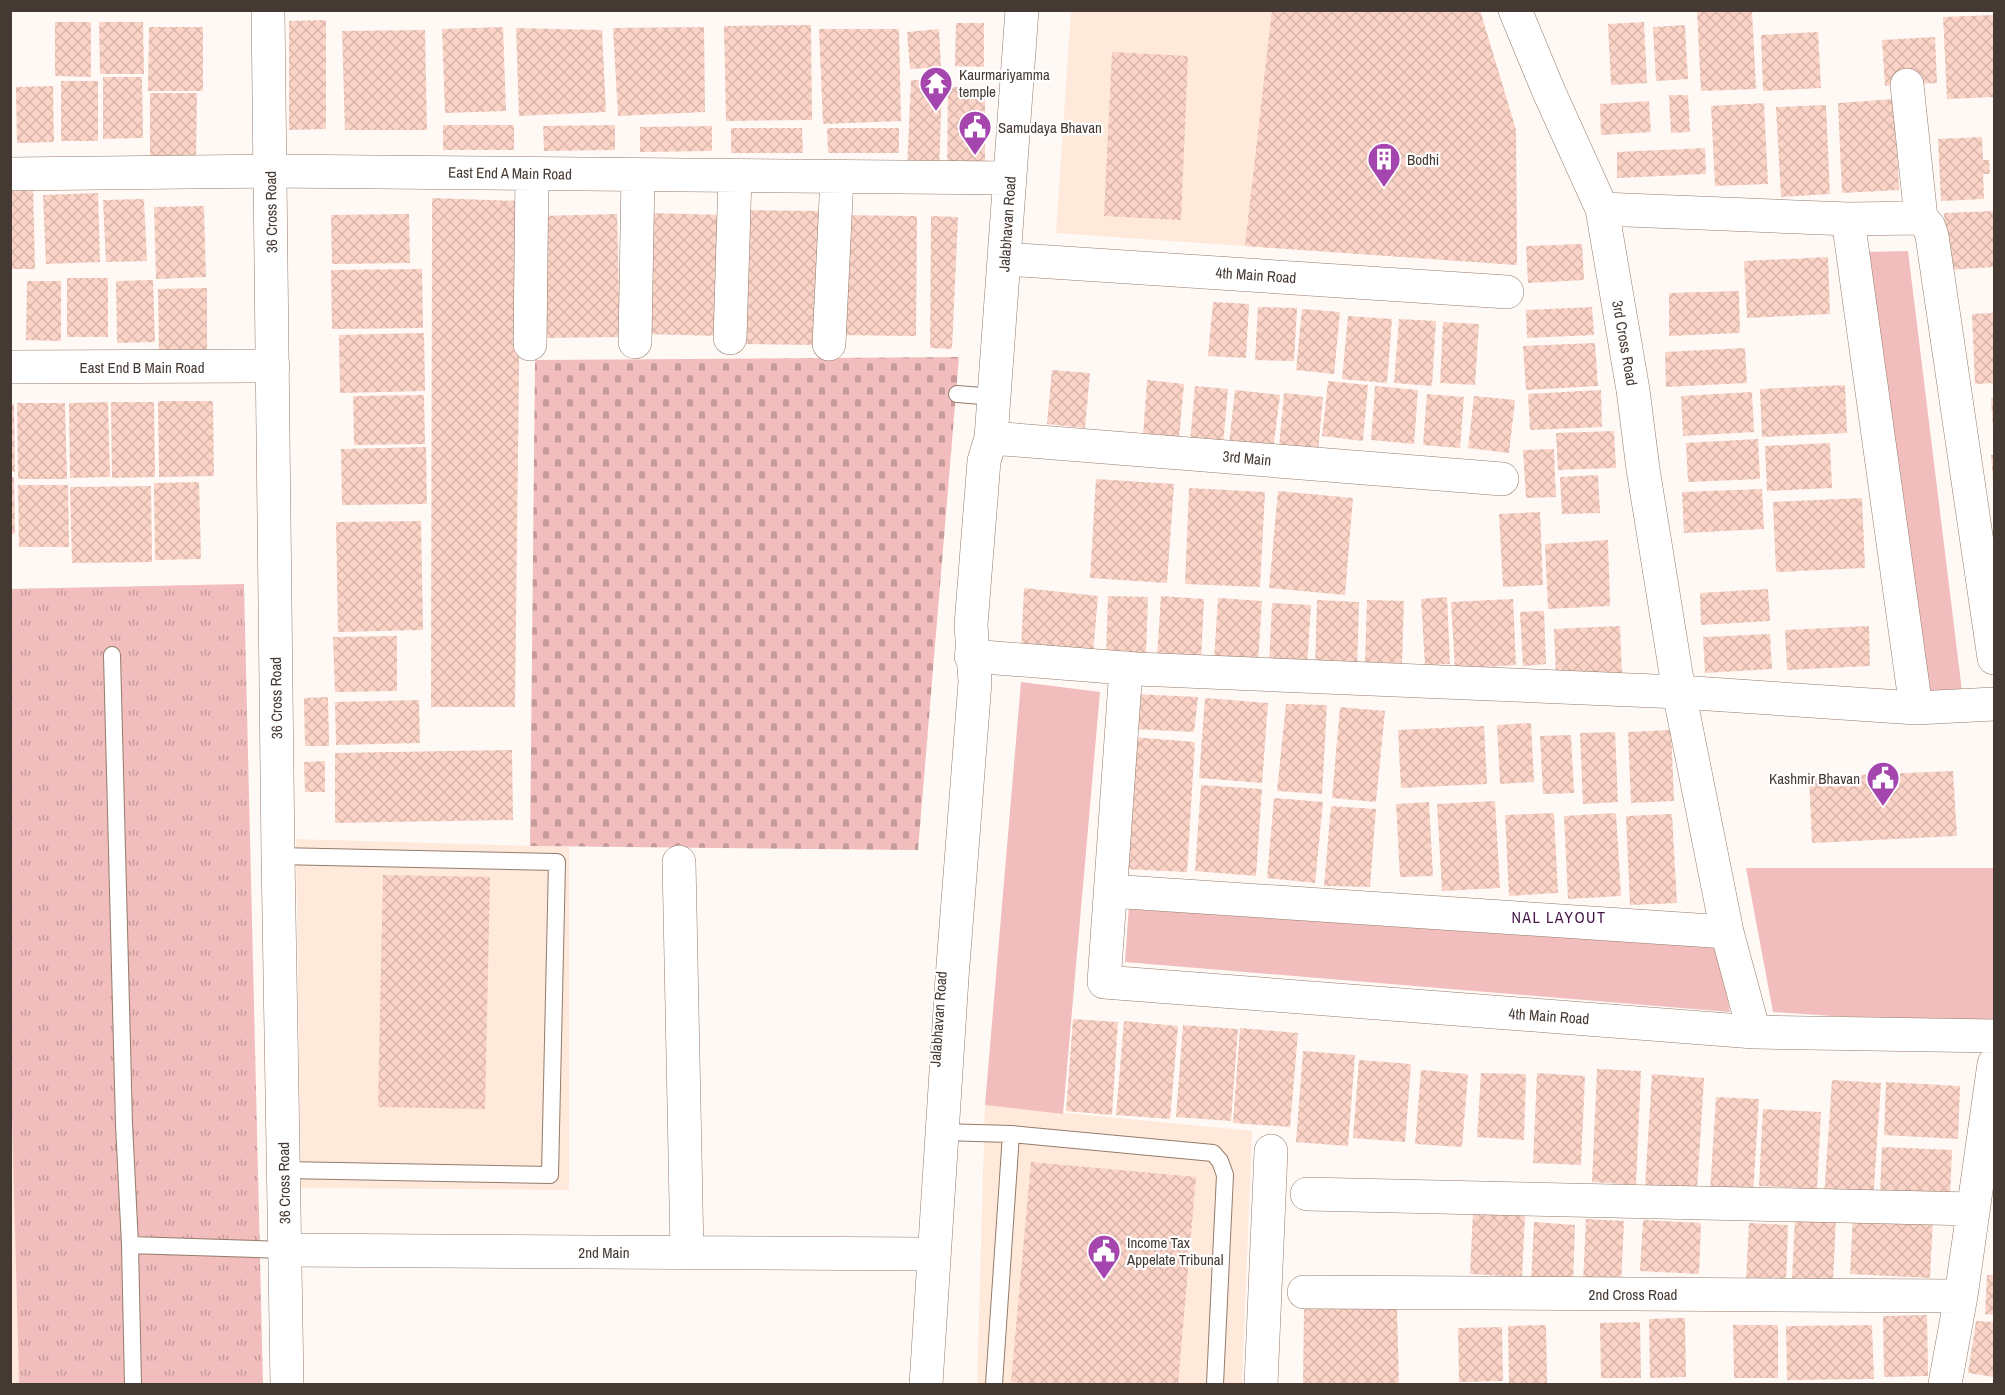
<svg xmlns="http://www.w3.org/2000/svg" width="2005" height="1395" font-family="'Archivo Narrow',sans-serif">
<defs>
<pattern id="grass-tufts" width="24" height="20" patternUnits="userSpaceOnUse" patternTransform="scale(1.5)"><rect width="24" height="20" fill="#f1bebd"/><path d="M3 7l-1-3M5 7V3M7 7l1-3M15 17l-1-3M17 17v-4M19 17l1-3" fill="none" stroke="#c59b9a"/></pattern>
<pattern id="cemetery-stones" width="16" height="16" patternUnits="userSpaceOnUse" patternTransform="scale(1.5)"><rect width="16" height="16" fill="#f1bebd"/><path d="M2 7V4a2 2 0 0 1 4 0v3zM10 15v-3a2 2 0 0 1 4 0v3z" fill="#c59b9a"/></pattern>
<pattern id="building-cross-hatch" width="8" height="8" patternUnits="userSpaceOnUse" patternTransform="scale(1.5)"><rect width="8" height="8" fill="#fbd3c7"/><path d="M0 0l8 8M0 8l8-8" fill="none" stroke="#d8b6ab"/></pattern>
</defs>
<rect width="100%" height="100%" fill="#fff9f5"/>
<path fill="#fee9db" d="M1071,11H1480L1516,130L1517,265L1056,233Z
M296,839L569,847V1190L301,1188Z
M10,1031L19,1384H10Z
M985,1105L1252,1131L1242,1384H977Z"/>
<path fill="url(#grass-tufts)" d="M244,584L263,1384H19L10,1042V589Z"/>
<path fill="url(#cemetery-stones)" d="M959,357L918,850L530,846L535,360Z"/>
<path fill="#f1bebd" d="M1908,251L1962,691L1930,690L1865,252Z
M1021,682L1100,692L1063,1114L985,1105Z
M1746,868H1994V1027L1773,1012Z
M1129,905L1718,945L1730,1012L1125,962Z"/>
<path fill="url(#building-cross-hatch)" d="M1272,10H1480L1516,130L1517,265L1245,246Z
M1752,10L1756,89L1701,91L1697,12Z
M1994,15V97L1947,99L1943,17Z
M326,20V129L289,130V21Z
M55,22H91V77L55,76Z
M99,22H143L144,74H100Z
M1644,22L1647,83L1611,85L1608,24Z
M956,23H984V67L955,66Z
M811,25L812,120L726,121L724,26Z
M1685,25L1688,79L1656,81L1653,27Z
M149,27H203V91H148Z
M503,27L506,111L445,113L442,29Z
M704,27L705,112L618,116L613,28Z
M516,28L602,30L606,112L519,116Z
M819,29H899L901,121L823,124Z
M939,29L941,67L910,69L907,32Z
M425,30L427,130H345L342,31Z
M1818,32L1821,88L1763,91L1761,35Z
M1935,37L1937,83L1885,86L1882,40Z
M1112,52L1188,56L1181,220L1104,216Z
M103,77H142L143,138L103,139Z
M911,80H942L939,173L907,170Z
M61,81H98V141H61Z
M53,86L54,142L17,143L16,87Z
M948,87H985V176L947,175Z
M150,93H197L196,160H150Z
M1669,95H1688L1690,132L1671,133Z
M1895,99L1899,190L1842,193L1838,103Z
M1649,101L1651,132L1601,135L1600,104Z
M1764,103L1768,184L1715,186L1711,106Z
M1826,105L1830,194L1781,197L1776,107Z
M443,125H514V150H443Z
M615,125V150L544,151L543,126Z
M712,126V151L640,152V127Z
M731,128H802L803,153H731Z
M827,128H899V153H828Z
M1982,137L1983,160H1989L1990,174H1983L1984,199L1941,201L1938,139Z
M1705,148L1706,174L1617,178V152Z
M10,183H33L35,269H10Z
M98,193L100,262L46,264L43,195Z
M432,198L521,201L515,707H431Z
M144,199L147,261L106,262L103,200Z
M204,206L206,277L156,279L154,207Z
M747,210L819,211L817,345L746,344Z
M1994,211V267L1947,270L1944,213Z
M648,213L724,215L719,336L644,334Z
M409,214L410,263L332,264L331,215Z
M617,214L620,337L541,338L539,216Z
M838,215L917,216L916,336L836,335Z
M931,216L958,217L952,349L930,348Z
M1582,244L1584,280L1528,283L1526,246Z
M1828,257L1830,314L1747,318L1744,261Z
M422,269L423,328L332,329L331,270Z
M67,278H108V337H67Z
M153,280L155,342L117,343L116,281Z
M27,281H61V341L26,340Z
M207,288V355H159L158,289Z
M1739,291L1740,333L1669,336V293Z
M1213,302L1249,304L1246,358L1208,356Z
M1258,307L1297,308L1294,361L1255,360Z
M1592,307L1594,335L1527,338L1526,310Z
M1302,309L1340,312L1334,374L1296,370Z
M1994,313V383L1975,384L1972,314Z
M1348,316L1392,319L1387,383L1342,379Z
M1399,319L1436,321L1432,386L1394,383Z
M1443,322L1479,324L1475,385L1440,383Z
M424,333L425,391L340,393L339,335Z
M1595,343L1598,386L1526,390L1523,346Z
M1745,348L1747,383L1666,387L1665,352Z
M1052,370L1090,373L1085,428L1047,424Z
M1147,380L1184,384L1179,439L1143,436Z
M1328,381L1368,385L1363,441L1322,436Z
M1845,385L1847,433L1762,437L1760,389Z
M1195,386L1228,389L1223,445L1190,442Z
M1375,386L1418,390L1414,444L1371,440Z
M1235,390L1280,395L1273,450L1229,444Z
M1601,390L1602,427L1530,430L1528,394Z
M1752,392L1754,432L1683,436L1681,396Z
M1284,393L1323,397L1318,452L1279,448Z
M1427,394L1464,397L1460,448L1423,445Z
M424,395L425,444L354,445L353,396Z
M1474,396L1515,400L1509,453L1468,448Z
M1991,398H1994V430H1993Z
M158,401H213L214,476L159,477Z
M108,402L110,477L70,478L69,403Z
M111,402H154L155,477L112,478Z
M17,403H65L67,479H18Z
M10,404H14L15,472H10Z
M1614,431L1616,468L1558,470L1556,433Z
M1758,439L1760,479L1688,482L1686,443Z
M1830,443L1832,488L1767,491L1765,446Z
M426,447L427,504L342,505L341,449Z
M1554,449L1556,497L1526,498L1523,450Z
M1991,455H1994V482H1993Z
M1598,475L1600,513L1562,514L1560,477Z
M10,477H14L15,534H10Z
M1096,479L1174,484L1167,583L1090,578Z
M199,482L201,559L155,560L154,483Z
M18,485H68L69,547H19Z
M151,486L152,562L72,563L70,487Z
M1189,488L1265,492L1260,587L1185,584Z
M1762,489L1764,529L1684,533L1682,492Z
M1278,491L1353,498L1345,595L1269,588Z
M1862,498L1865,568L1776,572L1773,502Z
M1540,512L1543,585L1503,587L1499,514Z
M421,521L423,630L338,632L336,522Z
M1608,540L1610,606L1548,609L1545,544Z
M1024,588L1098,596L1093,653L1021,649Z
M1768,589L1770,621L1701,625L1700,593Z
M1108,596L1148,597L1146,654L1106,653Z
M1161,596L1204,599L1201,659L1157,656Z
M1447,597L1450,664L1425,665L1421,599Z
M1218,598L1262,601L1258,663L1214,660Z
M1513,599L1516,665L1455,669L1451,602Z
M1317,600L1359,602L1357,670L1315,669Z
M1367,600L1404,601L1402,663L1365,662Z
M1272,603L1311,605L1307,667L1269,665Z
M1544,611L1546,664L1523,666L1520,612Z
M1620,626L1622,673L1556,677L1554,629Z
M1869,626L1870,666L1787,670L1785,630Z
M1770,634L1772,669L1705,673L1703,637Z
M397,636V691L335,692L333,637Z
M1134,694L1198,697L1194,732L1133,729Z
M328,697L329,746H305L304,698Z
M1205,698L1268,703L1262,783L1199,778Z
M419,700L420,743L336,745L335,702Z
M1286,704L1327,705L1322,794L1277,791Z
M1340,707L1385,711L1376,802L1332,798Z
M1531,723L1534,782L1500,784L1497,725Z
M1484,726L1487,784L1401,788L1398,730Z
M1671,730L1674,801L1631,803L1628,732Z
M1615,732L1618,802L1583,804L1580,733Z
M1571,735L1574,793L1543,794L1540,736Z
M1132,737L1195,742L1187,872L1124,869Z
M512,750L513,820L335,823V753Z
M325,761V792H305L304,762Z
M1953,771L1957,836L1812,843L1809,777Z
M1201,785L1262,789L1256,876L1195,871Z
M1274,798L1323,802L1315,883L1267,878Z
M1495,801L1500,888L1442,891L1437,804Z
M1429,802L1433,876L1400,877L1396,804Z
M1331,806L1376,809L1370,887L1324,886Z
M1554,813L1558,893L1509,896L1505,815Z
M1616,813L1621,896L1568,899L1564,816Z
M1672,814L1677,903L1630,905L1626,816Z
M383,875L490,877L485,1109L378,1107Z
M1073,1019L1118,1022L1112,1115L1066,1111Z
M1124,1021L1178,1026L1170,1119L1116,1115Z
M1183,1025L1238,1029L1231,1121L1176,1117Z
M1240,1028L1298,1033L1290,1127L1233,1123Z
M1303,1051L1355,1055L1348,1146L1296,1142Z
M1359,1060L1411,1064L1405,1142L1353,1138Z
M1597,1069L1641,1071L1636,1185L1592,1182Z
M1421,1070L1468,1074L1462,1147L1415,1144Z
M1481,1073L1526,1074L1524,1140L1477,1137Z
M1537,1073L1585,1076L1581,1165L1533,1163Z
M1652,1074L1704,1078L1697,1191L1645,1187Z
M1832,1080L1881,1083L1873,1202L1824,1198Z
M1886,1082L1960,1086L1958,1139L1884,1135Z
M1716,1097L1759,1099L1753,1195L1710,1192Z
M1763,1109L1821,1112L1817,1189L1759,1186Z
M1882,1147L1952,1150L1950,1198L1880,1195Z
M1031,1162L1196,1177L1178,1384H1037L1011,1382Z
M1473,1213L1525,1216L1522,1277L1470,1274Z
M1853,1216L1933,1219L1930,1278L1850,1274Z
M1795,1217L1836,1219L1833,1280L1792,1278Z
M1586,1219L1624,1221L1621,1285L1583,1283Z
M1643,1220L1701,1223L1699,1274L1640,1271Z
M1534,1222L1575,1225L1573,1284L1531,1282Z
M1749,1223L1788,1225L1786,1282L1746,1280Z
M1987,1275H1994V1315L1985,1314Z
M1304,1307L1397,1309L1399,1384H1303Z
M1927,1315L1928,1376L1884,1377L1883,1316Z
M1685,1318L1686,1377L1650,1378L1649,1319Z
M1976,1321L1994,1322V1377L1968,1373Z
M1640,1322L1641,1378H1601L1600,1323Z
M1546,1325L1547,1383H1509L1508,1326Z
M1733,1325H1778V1378H1734Z
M1872,1325L1874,1379L1787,1380L1786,1326Z
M1502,1327L1503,1381L1459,1382L1458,1328Z"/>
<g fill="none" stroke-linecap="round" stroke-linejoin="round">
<defs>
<path id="lane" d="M957,394L995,397
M112,655L124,1124L130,1245
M278,856L557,862L550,1175L284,1170
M942,1132L1011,1134L1213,1153L1220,1161L1225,1175L1215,1384
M133,1384L130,1245L285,1250
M994,1384L1011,1134"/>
<path id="street" d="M1515,10L1549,92L1602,209L1633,390L1643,469L1679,692L1727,932L1754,1032
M1907,85L1921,218
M10,174L270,171L1010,178
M1602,209L1848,219L1921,218L1929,227L1932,236L1994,658
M1848,219L1916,708
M1004,259L1507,292
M730,338L735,176
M635,342L638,175
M530,344L532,174
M829,344L837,177
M10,367L273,366
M991,438L1502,479
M971,656L1137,669L1679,692L1916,708L1994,704
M1126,668L1104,982L1754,1032L1994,1036
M679,862L687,1252
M1110,891L1727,932
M1307,1194L1973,1209
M285,1250L924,1254
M1304,1292L1961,1296
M926,1384L952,978L975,682L971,625L984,461L991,438L1022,10
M1261,1384L1271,1151
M1945,1384L1961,1296L1994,1064"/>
<path id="secondary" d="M268,10L278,856L287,1384"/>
</defs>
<use href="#lane" stroke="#947b6a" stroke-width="18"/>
<use href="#street" stroke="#947b6a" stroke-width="34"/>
<use href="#secondary" stroke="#947b6a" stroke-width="34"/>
<use href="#lane" stroke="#fff" stroke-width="16"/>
<use href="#street" stroke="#fff" stroke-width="33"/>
<use href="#secondary" stroke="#fff" stroke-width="33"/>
</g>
<defs>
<symbol id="temple-pin" viewBox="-11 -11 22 30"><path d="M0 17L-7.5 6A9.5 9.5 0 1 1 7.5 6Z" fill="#a446ae" stroke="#fff"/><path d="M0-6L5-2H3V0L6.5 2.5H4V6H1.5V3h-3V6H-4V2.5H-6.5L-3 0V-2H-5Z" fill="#fff"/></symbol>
<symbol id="civic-pin" viewBox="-11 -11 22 30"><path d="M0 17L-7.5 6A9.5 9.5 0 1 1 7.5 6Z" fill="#a446ae" stroke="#fff"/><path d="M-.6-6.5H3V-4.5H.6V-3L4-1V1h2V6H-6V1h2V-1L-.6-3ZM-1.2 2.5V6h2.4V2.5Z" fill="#fff"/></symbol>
<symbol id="building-pin" viewBox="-11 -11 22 30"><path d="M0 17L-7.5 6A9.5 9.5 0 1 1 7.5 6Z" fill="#a446ae" stroke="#fff"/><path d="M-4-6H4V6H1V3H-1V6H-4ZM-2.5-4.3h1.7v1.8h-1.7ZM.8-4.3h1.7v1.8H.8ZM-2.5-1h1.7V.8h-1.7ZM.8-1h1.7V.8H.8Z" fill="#fff"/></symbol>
</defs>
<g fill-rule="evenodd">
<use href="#temple-pin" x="917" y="64" width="38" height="52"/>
<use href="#civic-pin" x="956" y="108" width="38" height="52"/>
<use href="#building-pin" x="1365" y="140" width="38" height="52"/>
<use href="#civic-pin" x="1864" y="759" width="38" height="52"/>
<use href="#civic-pin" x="1085" y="1232" width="38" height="52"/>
</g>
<g text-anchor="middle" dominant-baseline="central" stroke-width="4.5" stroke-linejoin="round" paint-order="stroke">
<g font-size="15" fill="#453a33" stroke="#fff" text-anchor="start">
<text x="959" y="74">Kaurmariyamma<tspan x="959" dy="17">temple</tspan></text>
<text x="998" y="127">Samudaya Bhavan</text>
<text x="1407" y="159">Bodhi</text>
<text x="1860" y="778" text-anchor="end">Kashmir Bhavan</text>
<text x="1127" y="1242">Income Tax<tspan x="1127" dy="17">Appelate Tribunal</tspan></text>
</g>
<g font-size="15" fill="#453a33" stroke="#fff">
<text transform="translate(510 173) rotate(1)">East End A Main Road</text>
<text transform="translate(271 212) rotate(-91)">36 Cross Road</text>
<text transform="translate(1007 224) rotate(-86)">Jalabhavan Road</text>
<text transform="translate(1256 275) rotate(4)">4th Main Road</text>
<text transform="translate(1625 343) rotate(80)">3rd Cross Road</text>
<text x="142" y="367">East End B Main Road</text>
<text transform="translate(1247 458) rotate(5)">3rd Main</text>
<text transform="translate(276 698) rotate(-91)">36 Cross Road</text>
<text transform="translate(1549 1016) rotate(4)">4th Main Road</text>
<text transform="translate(938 1019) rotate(-86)">Jalabhavan Road</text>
<text transform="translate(284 1183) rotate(-91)">36 Cross Road</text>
<text x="604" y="1252">2nd Main</text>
<text x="1633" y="1294">2nd Cross Road</text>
</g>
<g font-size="16" letter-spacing="1.5" fill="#441648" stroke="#fff">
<text x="1559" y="917">NAL LAYOUT</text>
</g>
</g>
<rect width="2005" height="1395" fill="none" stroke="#453a33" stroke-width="24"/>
</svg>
